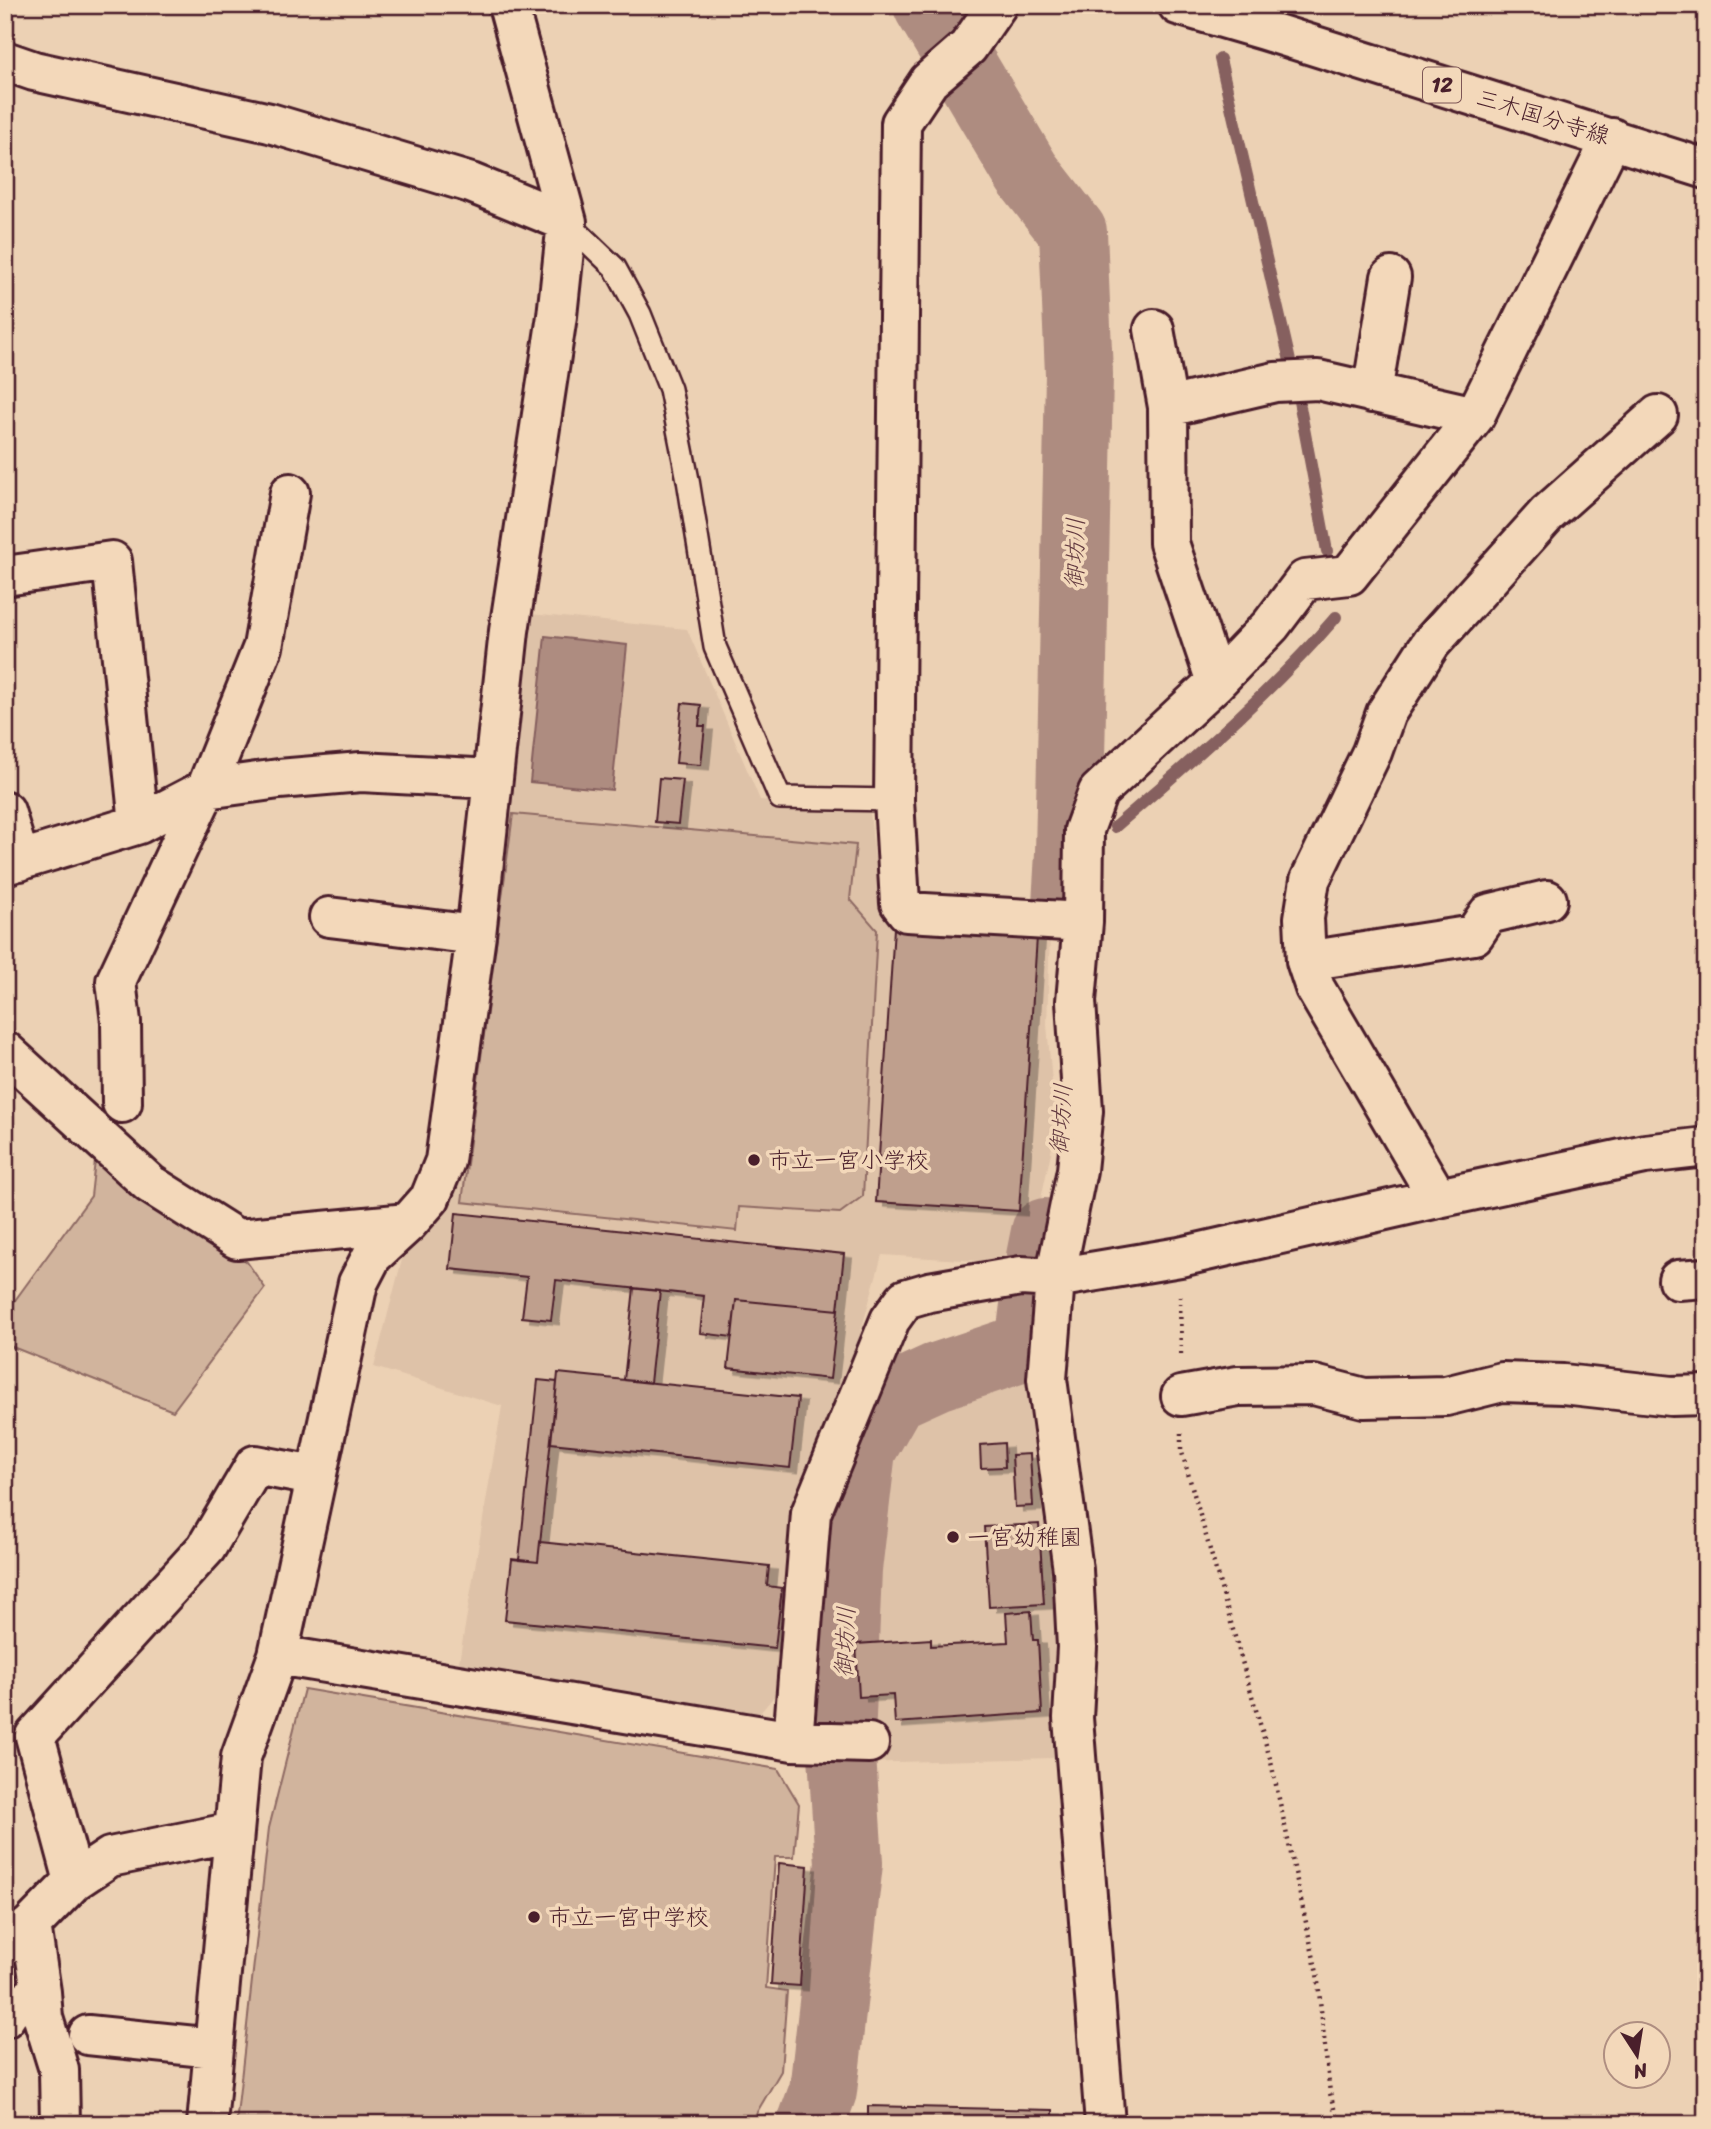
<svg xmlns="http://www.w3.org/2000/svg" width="1711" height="2129" font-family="Sriracha,'Klee One',sans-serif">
<defs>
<filter id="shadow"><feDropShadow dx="8" dy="4.5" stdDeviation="0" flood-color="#0004"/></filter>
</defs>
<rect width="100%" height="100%" fill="#ecd1b4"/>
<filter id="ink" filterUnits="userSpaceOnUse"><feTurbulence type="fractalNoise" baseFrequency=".0143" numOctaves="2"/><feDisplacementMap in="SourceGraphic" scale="14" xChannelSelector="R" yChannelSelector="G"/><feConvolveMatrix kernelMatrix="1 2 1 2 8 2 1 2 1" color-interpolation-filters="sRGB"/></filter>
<g filter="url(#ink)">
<path fill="#dec2a8" d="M530,614L687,629L760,800L870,812L880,910L896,926L1050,932L1047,1025L1056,1129L1027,1264L882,1255L845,1389L792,1510L776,1694L756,1718L458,1668L502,1406L374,1367L405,1248L455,1191Z
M1024,1368L1055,1607L1054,1758L855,1763L852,1624L869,1468L890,1412L967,1376Z"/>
<path fill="#d1b49d" stroke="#8e6a64" stroke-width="2" d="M513,814L856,845L850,899L877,930L863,1196L840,1213L739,1207L737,1231L462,1202Z
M97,1143L247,1262L265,1288L173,1411L5,1344V1314L91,1196Z
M304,1689L778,1769L799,1804L794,1857H775L766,1988L787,1991L781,2071L750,2124H236L269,1828Z"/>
<path fill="#ae8c80" stroke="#86605e" stroke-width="2" d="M545,636L627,645L612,790L530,782Z"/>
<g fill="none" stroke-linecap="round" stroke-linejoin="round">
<path stroke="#86605e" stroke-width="12" d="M1220,59L1290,361
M1298,396L1327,551
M1115,827C1192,760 1269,695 1336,617
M1029,1346L1032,1368"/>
<path stroke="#ae8c80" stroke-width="68" d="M927,5L1027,173L1073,232L1079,374L1069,854L1066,904
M811,2124L823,2091L849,1863L841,1740L848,1569L862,1450L892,1397L936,1377L1029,1346L1040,1257L1045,1232"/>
</g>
<path fill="#bf9f8d" stroke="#4a1f2b" stroke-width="2" filter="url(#shadow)" d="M682,703L701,705L699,726H705L701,765L676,763Z
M659,778L683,780L678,824L655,822Z
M894,928L1037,937L1019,1211L876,1202Z
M456,1213L844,1254L838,1310L736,1300L732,1337L700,1333L704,1296L556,1280L551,1320L522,1317L527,1277L450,1269Z
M634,1288L660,1291L650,1383L624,1380Z
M736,1300L838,1310L830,1379L728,1368Z
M558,1373L798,1398L790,1468L551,1443Z
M538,1380L557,1382L538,1562L519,1560Z
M1004,1443L1005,1467L981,1468L980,1445Z
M1030,1454L1033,1506L1015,1507L1012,1455Z
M1039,1524L1044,1604L989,1607L984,1527Z
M540,1542L769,1566L767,1586L782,1588L775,1648L505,1620L512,1559L538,1562Z
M1031,1611L1033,1640H1038L1042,1713L895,1723L893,1695L859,1697L856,1644L931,1639V1646L1008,1642L1006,1613Z
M779,1863L808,1866L800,1986L771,1984Z
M868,2106L1053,2110V2124H868Z"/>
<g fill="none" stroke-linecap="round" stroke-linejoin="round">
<defs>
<path id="service" d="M567,222L615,268L640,314L670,389L688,480L715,647L780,798L894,800"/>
<path id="minor" d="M997,5L968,47L929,81L901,123L894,800L900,903L907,912L1083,922
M5,61L34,71L270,123L471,183L567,222
M1154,329L1168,407L1169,543L1216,682
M1372,393L1391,277
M1168,407L1275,382L1318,380L1475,416
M5,576L112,561L139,824
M5,811L20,861
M5,865L139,824L206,789L263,647L290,493
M329,917L476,935
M1306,961L1474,935L1488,914L1547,900
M5,1051L150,1184L237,1239L408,1223
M122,1103L121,1022L116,981L206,789L279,779L361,772L493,779
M1438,1198L1315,988L1306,961L1304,918L1310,880L1372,752L1386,713L1431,643L1547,514L1658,415
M1678,1280L1706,1278
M1181,1396L1238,1386L1314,1385L1364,1398L1446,1396L1502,1382L1563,1384L1671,1396L1706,1395
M278,1655L793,1741L811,1513L890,1320L905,1299L929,1292L1021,1276L1055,1278L1180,1257L1438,1198L1645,1154L1706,1147
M793,1741L869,1743
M74,1881L35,1736L206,1548L255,1465L314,1476
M5,1945L31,1925L74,1881L110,1857L234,1832
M41,1992L43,2018L59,2070L60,2124
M5,2018L11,2009L41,1992L31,1925
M88,2035L214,2048
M207,2124L241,1757L278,1655L358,1283L372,1256L408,1223L430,1198L445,1161L476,935L509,631L557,316L567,222L508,5
M1105,2124L1073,1718L1077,1647L1073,1570L1047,1379L1055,1278L1077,1170L1083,1111L1076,1001L1083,922L1084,830L1098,792L1216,682L1271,625L1305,580L1349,575L1475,416L1612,138"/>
<path id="primary" d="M1178,5L1264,30L1706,169"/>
</defs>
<use href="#service" stroke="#4a1f2b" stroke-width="26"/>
<use href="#minor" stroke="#4a1f2b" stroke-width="44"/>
<use href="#primary" stroke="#4a1f2b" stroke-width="44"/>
<path stroke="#4a1f2b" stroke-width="4.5" stroke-dasharray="2 5" stroke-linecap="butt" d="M1180,1296L1181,1357
M1181,1433V1449L1271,1762L1317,1973L1330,2093L1336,2116L1343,2124"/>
<use href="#service" stroke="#f3d8ba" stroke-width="21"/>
<use href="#minor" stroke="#f3d8ba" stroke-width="38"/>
<use href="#primary" stroke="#f3d8ba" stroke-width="38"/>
</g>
</g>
<g fill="#4a1f2b" stroke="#f3d8ba" stroke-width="2.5">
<circle cx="754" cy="1160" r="7"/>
<circle cx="953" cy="1537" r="7"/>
<circle cx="534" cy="1917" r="7"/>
</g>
<g text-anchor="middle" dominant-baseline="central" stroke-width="7" stroke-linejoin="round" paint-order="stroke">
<rect fill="#f3d8ba" stroke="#7d5656" stroke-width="2" x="1423" y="67.5" width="38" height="35" rx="5"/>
<g font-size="21" font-weight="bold" fill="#4a1f2b">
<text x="1442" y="85">12</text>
</g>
<g font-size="23" fill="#4a1f2b" stroke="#f3d8ba">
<text transform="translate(1543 117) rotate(17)">三木国分寺線</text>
</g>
<g font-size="23" fill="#4a1f2b" stroke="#f3d8ba" text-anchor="start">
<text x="768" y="1160">市立一宮小学校</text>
<text x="967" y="1537">一宮幼稚園</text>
<text x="548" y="1917">市立一宮中学校</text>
</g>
<g font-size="24" font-style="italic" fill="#633a40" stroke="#f3d8ba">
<text transform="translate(1075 553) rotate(-89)">御坊川</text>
<text transform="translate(1061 1119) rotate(-86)">御坊川</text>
<text transform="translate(845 1642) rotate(-88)">御坊川</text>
</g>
</g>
<rect width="1711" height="2129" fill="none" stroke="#f3d8ba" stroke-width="28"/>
<rect x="14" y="14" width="1683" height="2101" fill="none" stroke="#4a1f2b" stroke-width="2.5" filter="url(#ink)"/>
<g transform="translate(1637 2055) rotate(168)"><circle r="33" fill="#f3d8ba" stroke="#af8e81" stroke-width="2"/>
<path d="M0-5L12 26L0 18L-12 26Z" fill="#4a1f2b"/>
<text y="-10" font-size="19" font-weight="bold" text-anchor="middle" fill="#4a1f2b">N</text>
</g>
</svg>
